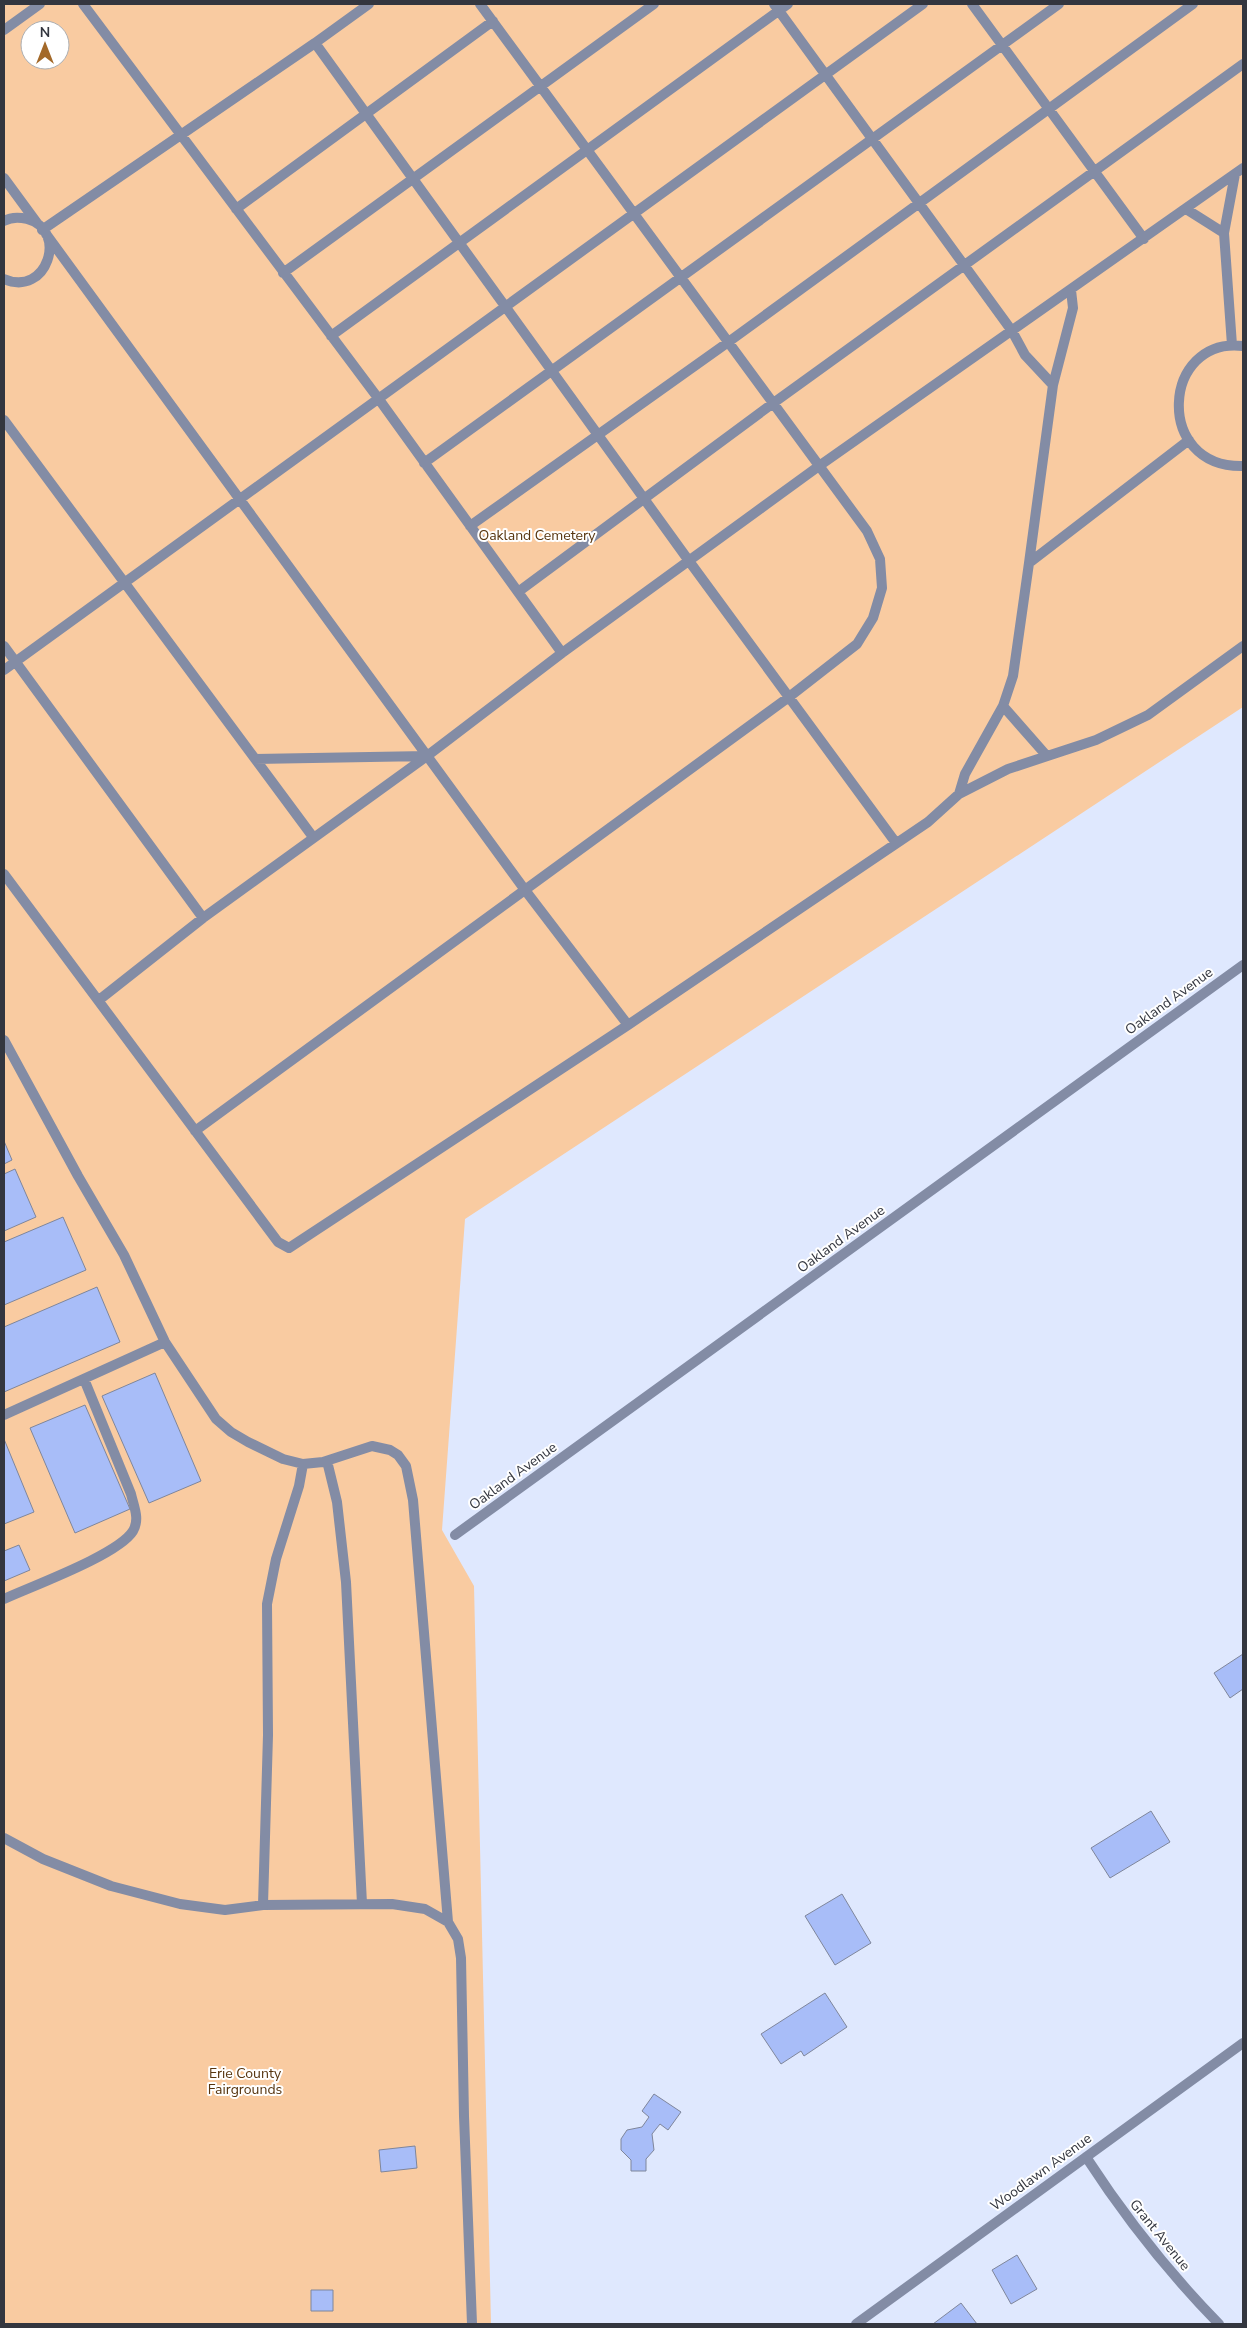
<svg xmlns="http://www.w3.org/2000/svg" width="1247" height="2328" font-family="'Nunito Sans',sans-serif">
<rect width="100%" height="100%" fill="#dfe8fe"/>
<path fill="#f9cba1" fill-rule="evenodd" d="M4,4H1243V707L465,1219L442,1530L474,1586L491,2324H4ZM30,30H60V60H30Z"/>
<path fill="#a8bdf8" stroke="#7f869b" d="M4,1141L12,1160L4,1164Z
M15,1169L36,1217L4,1231V1174Z
M63,1217L86,1270L4,1305V1242Z
M97,1287L120,1342L4,1392V1327Z
M155,1373L201,1481L149,1503L102,1396Z
M85,1405L130,1509L75,1533L30,1428Z
M4,1439L34,1512L4,1524Z
M19,1545L30,1570L4,1581V1551Z
M1243,1654V1689L1230,1698L1214,1673Z
M1151,1811L1170,1842L1110,1878L1091,1848Z
M842,1894L871,1943L835,1965L805,1916Z
M825,1993L847,2027L804,2056L801,2051L781,2064L761,2034Z
M654,2094L681,2112L668,2130L660,2124L652,2134L654,2150L646,2159V2171H631V2160L621,2150V2139L627,2130L642,2127L649,2117L642,2111Z
M415,2146L417,2168L381,2172L379,2150Z
M1017,2255L1037,2289L1011,2304L992,2270Z
M311,2290H333V2311H311Z
M961,2303L977,2324H933Z"/>
<g fill="none" stroke-linecap="round" stroke-linejoin="round">
<path stroke="#838ca5" stroke-width="10" d="M83,4L378,398L562,653
M774,4L1012,331L1025,355L1053,385
M972,4L1144,239
M4,30L40,4
M315,43L689,561L896,843
M4,178L37,223
M236,209L493,21
M1186,209L1224,233
M4,221C11,217 19,217 27,219C69,230 47,298 4,279
M42,230L315,43L369,4
M46,234L525,890L628,1025
M283,273L654,4
M331,336L788,4
M1232,345L1224,233L1235,174
M1243,346C1162,336 1153,468 1243,466
M4,420L313,837
M424,463L1059,4
M470,526L727,343L1193,4
M1029,563L1053,385L1073,308L1071,290
M518,592L772,404L1243,64
M4,646L203,918
M4,670L923,4
M1046,755L1003,706L1013,676L1029,563L1189,440
M255,759L427,756
M959,794L965,774L1003,706
M4,874L278,1242L289,1248L628,1025L928,822L959,794L1008,769L1096,740L1148,715L1243,646
M99,1000L203,918L427,756L562,653L819,466L1243,168
M4,1040L78,1176L124,1255L165,1342L216,1419L231,1432L248,1442L283,1459L303,1464L323,1462L372,1446L390,1450L398,1455L406,1466L413,1500L448,1922L458,1939L461,1958L464,2116L472,2324
M195,1131L789,697L857,644L873,618L882,588L880,559L867,531L480,4
M4,1415L165,1342
M327,1461L337,1502L346,1582L362,1904
M4,1599C32,1586 118,1555 133,1531C140,1519 134,1507 131,1494L84,1379
M4,1838L43,1859L111,1886L180,1904L225,1910L263,1905L392,1904L425,1909L448,1922
M263,1905L268,1735L267,1604L276,1559L299,1486L303,1464"/>
<path stroke="#838ca5" stroke-width="10" d="M455,1535L1243,965
M1086,2157C1125,2217 1169,2273 1219,2324
M856,2324L1243,2043"/>
</g>
<g text-anchor="middle" dominant-baseline="central" stroke-width="4" stroke-linejoin="round" paint-order="stroke">
<g font-size="14" fill="#57350f" stroke="#fff">
<text x="537" y="535">Oakland Cemetery</text>
<text x="245" y="2073">Erie County<tspan x="245" dy="16">Fairgrounds</tspan></text>
</g>
<g font-size="14" fill="#33363f" stroke="#fff">
<text transform="translate(1169 1001) rotate(-36)">Oakland Avenue</text>
<text transform="translate(841 1239) rotate(-36)">Oakland Avenue</text>
<text transform="translate(513 1476) rotate(-36)">Oakland Avenue</text>
<text transform="translate(1041 2172) rotate(-36)">Woodlawn Avenue</text>
<text transform="translate(1160 2235) rotate(51)">Grant Avenue</text>
</g>
</g>
<rect width="1247" height="2328" fill="none" stroke="#33363f" stroke-width="10"/>
<g transform="translate(45 45)"><circle r="24" fill="#ffffff" stroke="#adafb2"/>
<path d="M0-4L9 19L0 12L-9 19Z" fill="#a36929"/>
<text y="-8" font-size="14" font-weight="bold" text-anchor="middle" fill="#33363f">N</text>
</g>
</svg>
